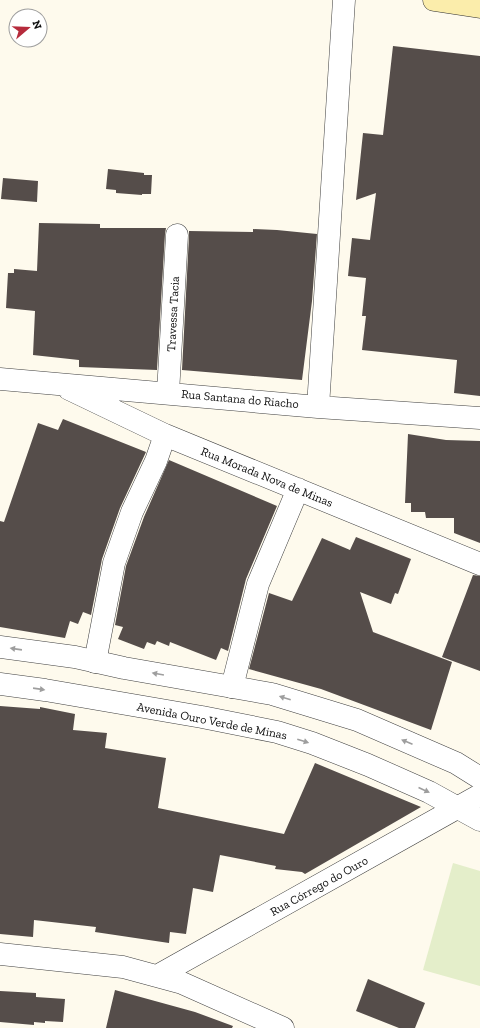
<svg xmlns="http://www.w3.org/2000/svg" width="480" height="1028" font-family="'Zilla Slab',serif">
<rect width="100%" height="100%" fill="#fefaed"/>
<path fill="#e4eeca" d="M453,863L480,871V986L423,970Z"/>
<path fill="#554d4a" d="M393,46L480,56V396L454,393L457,360L362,350L366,316H362L366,278L348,276L352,238L370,240L376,193L356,200L363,133L383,135Z
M108,169L144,173V175H152L151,194H142V195L116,193V190L106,189Z
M3,178L38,181L37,202L1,199Z
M39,223L100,224V228H166L165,234L157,370L79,367V360L33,355L35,311L6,308L8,273H14V269L37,271Z
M253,229L277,230L317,234L312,301L302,380L182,370L189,236V231L253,232Z
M63,419L146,452L120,508L102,559L91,615L83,612L78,624L70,621L65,638L0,627V521L4,522L38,423L58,430Z
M408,434L446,440L480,441V543L454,533V518H426L425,512H411V503H405Z
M169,460L277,506L246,579L228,651L221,648L216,660L170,642L169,646L157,641L155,645L147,642L144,649L118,639L123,627L115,625L126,566L144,517Z
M356,537L411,559L398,594L395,593L391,604L360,592L373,632L452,662L431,730L321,689L249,669L269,593L292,601L322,538L350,550Z
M473,575L480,576V671L442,657Z
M0,706L40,709V707L75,714L73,730L107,733L105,748L166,758L158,808L284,834L315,763L421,807L305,874L302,872L275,869L276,866L220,855L213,892L193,888L186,934L170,932L169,943L95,932L96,927L34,920L33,937L0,934Z
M368,979L425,1003L415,1028H399L356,1011Z
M115,990L195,1012L233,1026L232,1028H106Z
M0,991L36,993V997L65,999L63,1022L45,1021V1023L34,1022V1025L0,1022Z"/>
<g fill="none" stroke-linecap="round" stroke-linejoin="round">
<defs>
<path id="minor" d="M0,379L318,407L480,418
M69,389L165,435L480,564
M168,393L177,235
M318,407L344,0
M95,662L114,563L132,512L156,461L165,435
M232,687L258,584L298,489
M0,954L123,967L182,983L283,1028
M157,976L480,795"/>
<path id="tertiary" d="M0,647L75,657L124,668L272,694L357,720L456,763L480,778
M0,684L45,690L202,717L277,732L312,743L368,765L429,792L480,820"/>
<path id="secondary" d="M434,0L480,7"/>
</defs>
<use href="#minor" stroke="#404040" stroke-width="23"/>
<use href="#tertiary" stroke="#404040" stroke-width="23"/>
<use href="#secondary" stroke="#2f2f2f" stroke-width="23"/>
<use href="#minor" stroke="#fff" stroke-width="22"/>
<use href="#tertiary" stroke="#fff" stroke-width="22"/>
<use href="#secondary" stroke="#fbedab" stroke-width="22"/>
</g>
<defs><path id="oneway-solid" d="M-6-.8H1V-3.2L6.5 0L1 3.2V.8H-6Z"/></defs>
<g fill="#9e9e9e">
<use href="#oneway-solid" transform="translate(16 649) rotate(-172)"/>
<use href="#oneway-solid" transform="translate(158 674) rotate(-170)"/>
<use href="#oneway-solid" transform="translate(39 689) rotate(8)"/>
<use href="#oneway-solid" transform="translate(285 698) rotate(-162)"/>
<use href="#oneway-solid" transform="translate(303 741) rotate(17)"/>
<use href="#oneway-solid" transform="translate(407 742) rotate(-157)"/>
<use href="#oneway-solid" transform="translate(424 790) rotate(24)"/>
</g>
<g text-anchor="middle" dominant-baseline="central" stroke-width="4" stroke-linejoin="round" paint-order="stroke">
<g font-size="12" fill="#0d0d0d" stroke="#fff">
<text transform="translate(173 314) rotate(-87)">Travessa Tacia</text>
<text transform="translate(240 399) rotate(5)">Rua Santana do Riacho</text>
<text transform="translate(267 477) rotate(22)">Rua Morada Nova de Minas</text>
<text transform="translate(212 721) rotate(11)">Avenida Ouro Verde de Minas</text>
<text transform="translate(319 886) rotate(-29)">Rua Córrego do Ouro</text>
</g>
</g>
<g transform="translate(28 28) rotate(71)"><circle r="19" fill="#ffffff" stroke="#9e9e9e"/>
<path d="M0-3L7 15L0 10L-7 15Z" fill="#b62b3c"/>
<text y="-6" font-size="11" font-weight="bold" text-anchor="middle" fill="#0d0d0d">N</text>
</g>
</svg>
